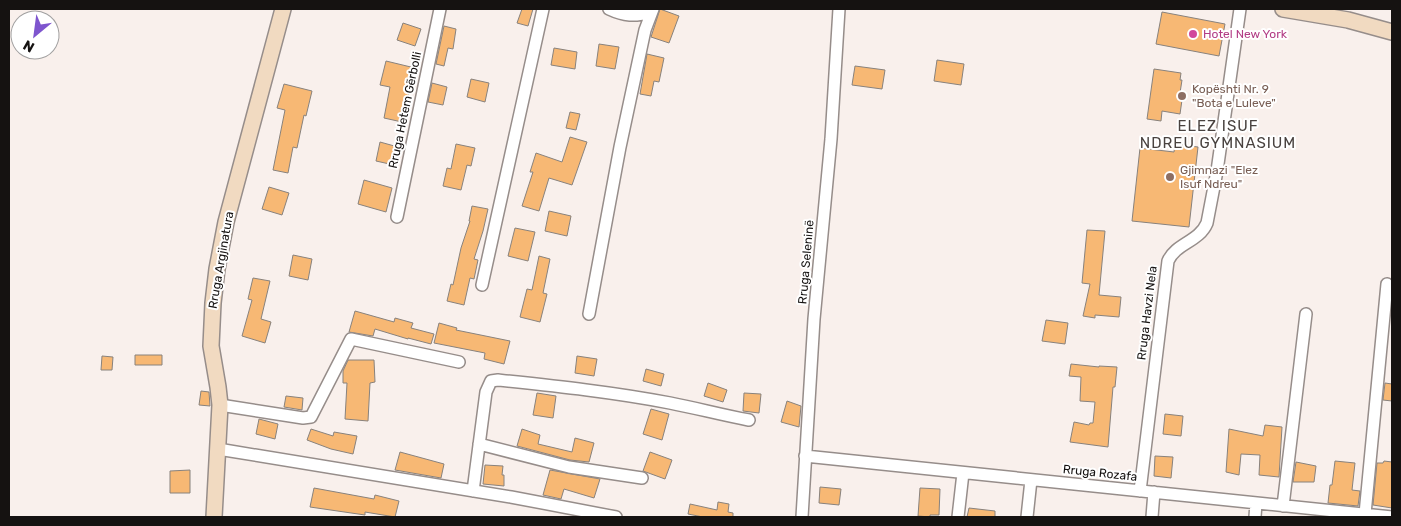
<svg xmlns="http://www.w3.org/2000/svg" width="1401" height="526" font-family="Rubik,sans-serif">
<rect width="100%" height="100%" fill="#f9f0ec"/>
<path fill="#f7b874" stroke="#88827d" d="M522,9H533L528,26L517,23Z
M660,9L679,16L669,43L651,37Z
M1162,12L1225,24L1219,56L1156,44Z
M403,23L421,29L415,46L397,40Z
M444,26L456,29L453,49L448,48L444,66L436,64Z
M599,44L619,47L615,69L596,66Z
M554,48L577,52L575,69L551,65Z
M647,54L664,58L659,82L654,81L651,96L640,94Z
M937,60L964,64L961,85L934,81Z
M386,61L415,68L402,122L384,118L390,87L380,85Z
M855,66L885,70L882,89L852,85Z
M1154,69L1181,73L1180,80H1182L1180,93H1183L1180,114L1162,111L1161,121L1147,119Z
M471,79L489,83L485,102L467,97Z
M432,83L447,87L443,105L428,102Z
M284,84L312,91L306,116L304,115L297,148L293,147L288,173L273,170L285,110L277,108Z
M570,112L580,114L576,130L566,128Z
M570,137L587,142L572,185L549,178L539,211L522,206L533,172H530L536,153L562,162Z
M380,142L398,147L394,165L376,161Z
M456,144L475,148L471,166L467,165L461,190L443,186L447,168L451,169Z
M1175,144L1198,147L1189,227L1132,221L1140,148L1174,152Z
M364,180L392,188L386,212L358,204Z
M269,187L289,193L282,215L262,209Z
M472,206L488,209L483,231L474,259L478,260L474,279L470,278L464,305L447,301L451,284L453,285L461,248L470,221H469Z
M549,211L571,216L567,236L545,231Z
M515,228L535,232L528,261L508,256Z
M1087,230L1105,231L1099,295L1121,297L1119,317L1095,315V318L1083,316L1090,284L1082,283Z
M293,255L312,259L308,280L289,276Z
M539,256L550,259L543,293L547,294L540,322L520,317L527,289L532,290Z
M253,278L270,281L261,319L271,322L265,343L242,336L252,300L248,299Z
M355,311L394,322L395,318L413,323L411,328L434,334L431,344L408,338V339L375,329L373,336L349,332Z
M1046,320L1068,323L1065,344L1042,341Z
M439,323L457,328L456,330L510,341L504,364L484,359L485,353L434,343Z
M135,355H162V365H135Z
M102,356L113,357L112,370H101Z
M577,356L597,359L594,376L575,373Z
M348,360H374L375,382L370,383L368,421L345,419L347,383H343V371Z
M1071,364L1099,367V366L1117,367L1115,387H1113L1108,447L1070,442L1074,422L1089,425L1090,423H1093L1095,402L1080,401L1081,377L1069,376Z
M646,369L664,374L661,386L643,381Z
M708,383L727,390L723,402L704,396Z
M1385,383L1392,384V401L1383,400Z
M201,391L209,392L210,406L199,405Z
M537,393L556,396L553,418L533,415Z
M744,393L761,394L759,413L743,411Z
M286,396L303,398L302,410L284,407Z
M787,401L801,406L799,427L781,422Z
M651,409L669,414L662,440L643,434Z
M1165,414L1183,416L1181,436L1163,434Z
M259,419L278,424L275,439L256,434Z
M1265,425L1282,427L1279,477L1259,475L1260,455L1241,454L1239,475L1226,472L1229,429L1263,436Z
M311,429L333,436L334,432L357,436L353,454L331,449L307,440Z
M522,429L540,435L538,444L572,452L575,438L594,443L589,462L570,460L517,446Z
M400,452L444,464L441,478L395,470Z
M650,452L672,460L665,479L643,471Z
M1155,456L1173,457L1171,478L1154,476Z
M1335,461L1355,463L1352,490L1360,491L1358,506L1328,503L1330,485H1332Z
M1384,461L1392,462V508L1373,505L1377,463H1383Z
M1296,462L1316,466L1314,482H1293Z
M485,465L503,466L502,475H504V486L483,484Z
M190,470V493H170V471Z
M550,470L600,479L594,498L564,489L561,499L543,495Z
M820,487L841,489L839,505L819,503Z
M314,488L374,499L375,495L399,501L395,517L365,512V515L310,507Z
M920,488L940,489L939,515H930V517L918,516Z
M718,502L729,504L728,512L733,513V517H703L688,514L690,504L717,510Z
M969,508L995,511V517H967Z"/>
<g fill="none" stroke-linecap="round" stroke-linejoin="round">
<defs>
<path id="street" d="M609,9C624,16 635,17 651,12
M397,217L440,9
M482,285L543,9
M589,314L620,147L645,30L653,9
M220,405L303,418L311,417L351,339L459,362
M479,444L569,467L642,478
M218,449L511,497L616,517
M805,456L1392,517
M473,491L486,392L491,381L498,380C555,386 613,392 670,403C696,408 722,415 749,420
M1140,491L1168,261C1176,243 1199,242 1207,223L1217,171L1240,9
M1283,506L1306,314
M1365,514L1387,284
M802,517L814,319L831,139L839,9
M958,517L963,473
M1027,517L1031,480
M1152,517L1154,492
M1255,517L1256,503"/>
<path id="secondary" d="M1283,9L1348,20L1392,32
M214,517L220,405L218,387L211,346L213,303L217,269L226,222L283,9"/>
</defs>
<use href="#street" stroke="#968d8a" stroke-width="14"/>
<use href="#secondary" stroke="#968d8a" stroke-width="18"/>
<use href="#street" stroke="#fff" stroke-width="11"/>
<use href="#secondary" stroke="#f1dac1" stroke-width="15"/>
</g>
<circle fill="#d1479c" stroke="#fff" stroke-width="2" cx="1193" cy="34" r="5"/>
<g fill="#8d6e63" stroke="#fff" stroke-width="2">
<circle cx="1182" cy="96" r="5"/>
<circle cx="1170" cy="177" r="5"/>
</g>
<g text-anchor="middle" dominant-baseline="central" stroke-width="4" stroke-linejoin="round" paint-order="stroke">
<g font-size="12" fill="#b23c85" stroke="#fff" text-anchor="start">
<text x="1203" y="34">Hotel New York</text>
</g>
<g font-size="12" fill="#785e54" stroke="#fff" text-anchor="start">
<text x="1192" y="89">Kopështi Nr. 9<tspan x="1192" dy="14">"Bota e Luleve"</tspan></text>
<text x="1180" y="170">Gjimnazi "Elez<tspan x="1180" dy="14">Isuf Ndreu"</tspan></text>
</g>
<g font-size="12" fill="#151211" stroke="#fff">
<text transform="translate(405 110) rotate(-78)">Rruga Hetem Gërbolli</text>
<text transform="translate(221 260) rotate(-80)">Rruga Argjinatura</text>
<text transform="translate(806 262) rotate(-85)">Rruga Seleninë</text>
<text transform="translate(1147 313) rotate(-83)">Rruga Havzi Nela</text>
<text transform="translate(1100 473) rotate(6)">Rruga Rozafa</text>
</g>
<g font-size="15" letter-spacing="1" fill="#49423f" stroke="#fff">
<text x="1218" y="126">ELEZ ISUF<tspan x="1218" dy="17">NDREU GYMNASIUM</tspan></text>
</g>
</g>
<rect width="1401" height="526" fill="none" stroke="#151211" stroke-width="20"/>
<g transform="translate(35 35) rotate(209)"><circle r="24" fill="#ffffff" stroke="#a1a0a0"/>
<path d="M0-4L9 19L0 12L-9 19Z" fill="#7e55ce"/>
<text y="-8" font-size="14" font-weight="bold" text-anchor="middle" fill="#151211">N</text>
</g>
</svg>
